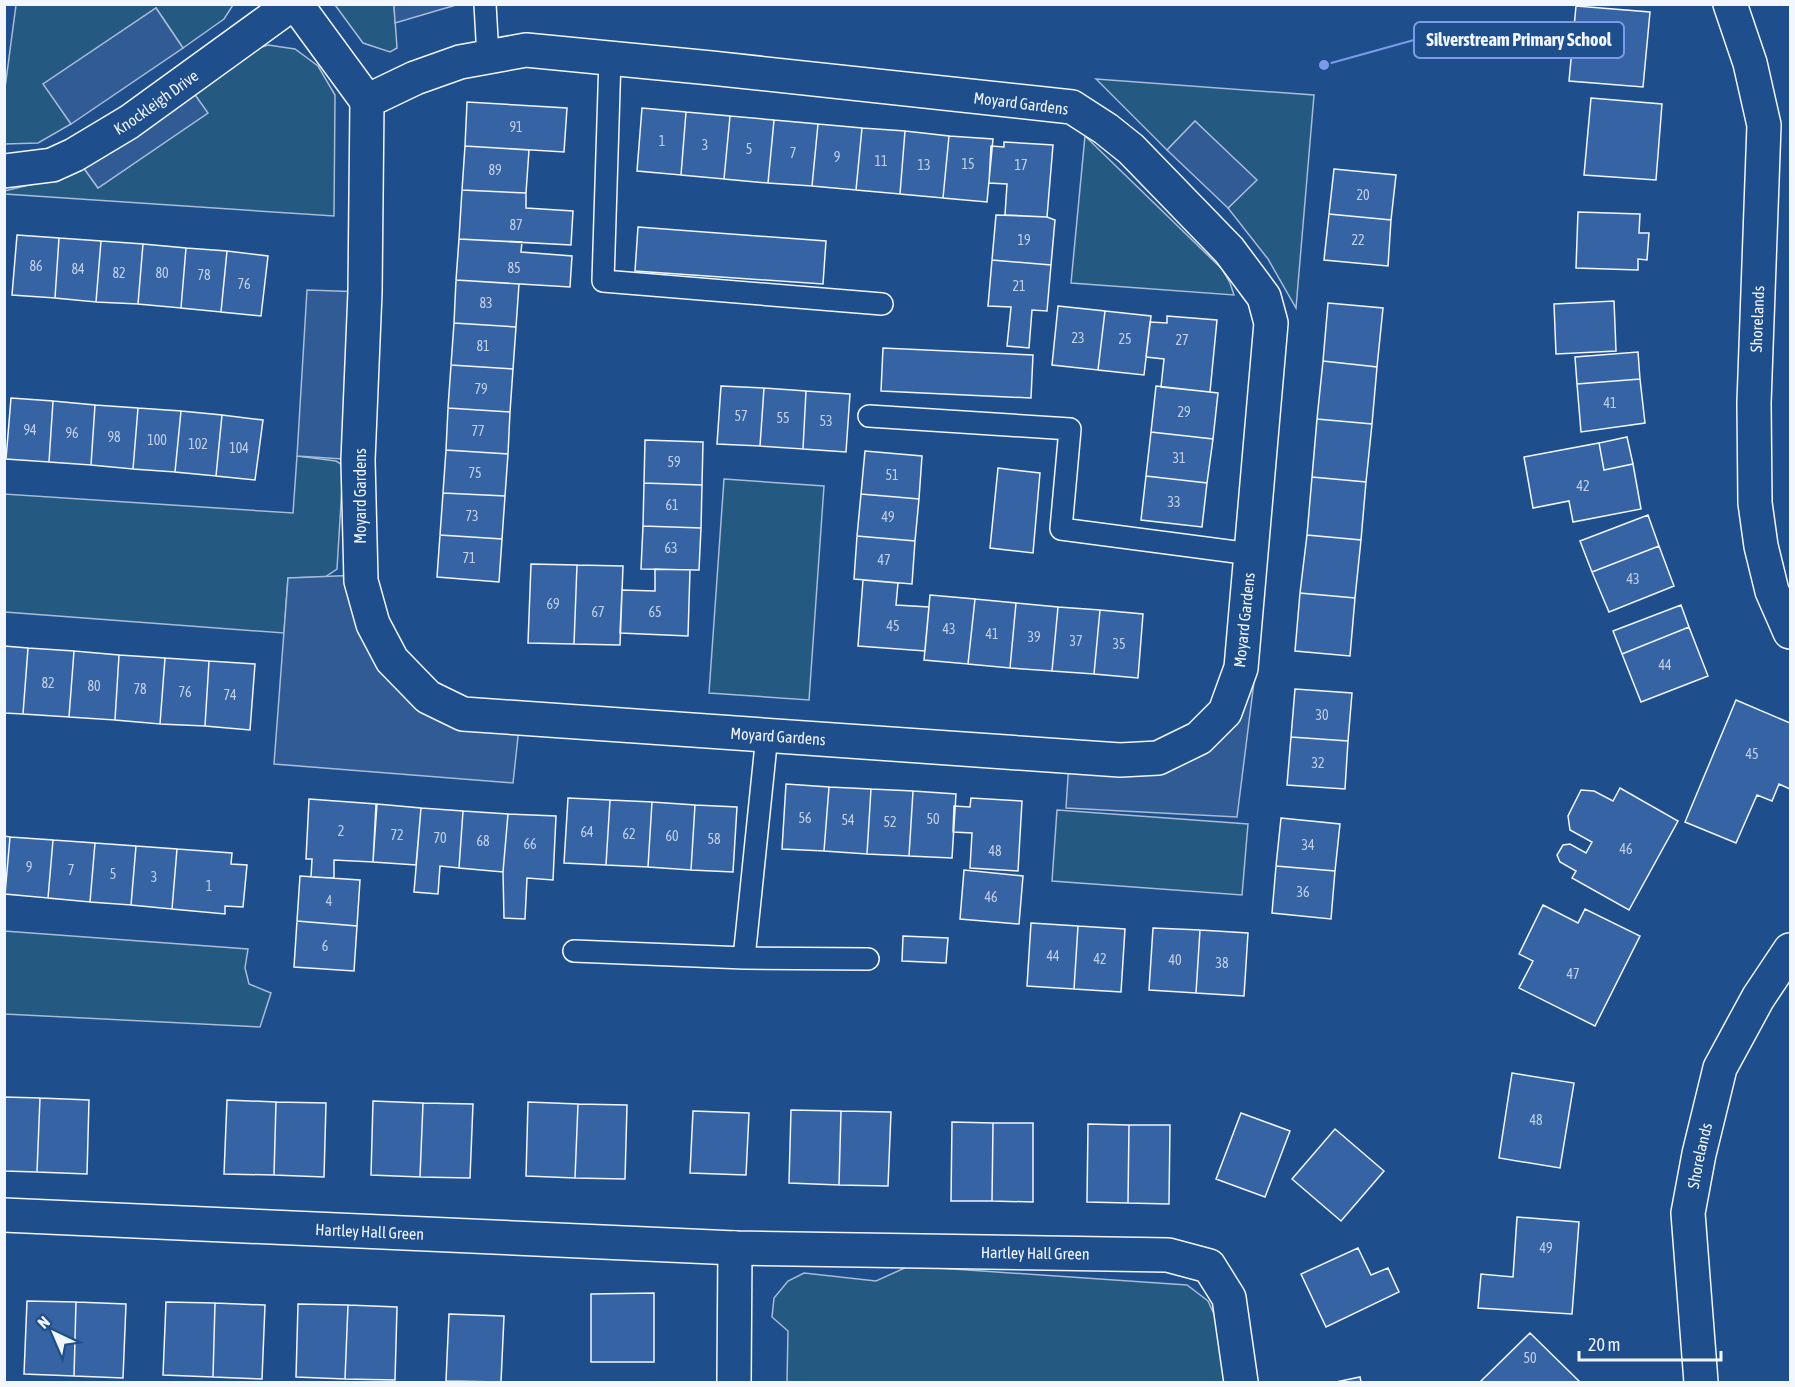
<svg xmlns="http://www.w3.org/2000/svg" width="1795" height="1387" font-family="'Asap Condensed',sans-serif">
<rect width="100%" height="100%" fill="#1f4e8c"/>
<path fill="#245a82" stroke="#a8bbd7" stroke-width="1.5" d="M16,5H233L224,19L183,48L156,8L44,84L71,124L38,143L5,144V88Z
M335,5H394L397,48L390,52L363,43Z
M268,45L295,49L318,66L335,95L334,216L5,194L4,191L50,180L83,167L98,188L207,113L193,92L236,56Z
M1096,79L1314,95L1296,308L1268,259L1228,208L1256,180L1195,121L1167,150Z
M1085,136L1222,269L1230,283L1234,295L1071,283Z
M297,456L336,461L341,464L343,470L337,569L325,577L288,578L284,633L5,612L4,494L293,513Z
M724,479L824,486L809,700L709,693Z
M1057,810L1248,824L1242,895L1052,881Z
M4,931L248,949L245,968L249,984L271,993L260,1027L5,1014Z
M909,1266L1187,1285L1208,1301L1219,1325L1228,1382H787L788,1331L772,1317L774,1298L788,1281L804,1273L876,1281Z"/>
<path fill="#305b95" stroke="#a8bbd7" stroke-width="1.5" d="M394,5V4L456,5L395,23Z
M156,8L183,48L71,124L43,84Z
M193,92L208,113L98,188L83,167Z
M1195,121L1257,180L1228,208L1167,150Z
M307,290L365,292L358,460L297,456Z
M361,575L428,697L520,718L513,783L274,764L288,578Z
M1256,666L1237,817L1066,808L1069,761L1169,766L1212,748L1238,713Z"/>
<path fill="#3563a3" stroke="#f2f6ff" stroke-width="1.5" d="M1576,6L1650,12L1643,87L1569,81Z
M1591,98L1662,104L1656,180L1584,175Z
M467,102L567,108L564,152L465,146Z
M642,108L686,112L681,175L637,171Z
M686,112L730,116L724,179L681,175Z
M730,116L774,120L768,183L724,179Z
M774,120L818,124L812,186L768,183Z
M818,124L862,128L856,190L812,186Z
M862,128L905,131L900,194L856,190Z
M905,131L949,136L943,198L900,194Z
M949,136L993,139L987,202L943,198Z
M1004,142L1053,145L1047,217L1005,215L1007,184L989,183L991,146L1004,147Z
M465,146L529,150L526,193L462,190Z
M1334,169L1396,175L1391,220L1329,214Z
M462,190L526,193V208L573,211L571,245L459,239Z
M1578,212L1640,214L1639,233H1649L1647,260L1638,259V270L1576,268Z
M1329,214L1391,220L1388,266L1324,260Z
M996,215L1047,217L1055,220L1051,265L992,260Z
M638,227L826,241L823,284L635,271Z
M17,235L59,238L55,298L12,295Z
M59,238L101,241L96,302L55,298Z
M459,239L522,242L521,252L572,256L570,287L456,280Z
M101,241L143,244L138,304L96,302Z
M143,244L186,248L181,308L138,304Z
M186,248L227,251L221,312L181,308Z
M227,251L268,256L261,316L221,312Z
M992,260L1051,265L1047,311L1032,310L1029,348L1007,346L1011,307L988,306Z
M456,280L519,284L516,327L454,323Z
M1614,301L1616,351L1556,354L1554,304Z
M1328,303L1383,308L1377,367L1323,361Z
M1058,306L1105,311L1098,370L1052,365Z
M1105,311L1151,316L1144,375L1098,370Z
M1167,316L1217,320L1210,392L1161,387L1164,359L1146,357L1150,322L1167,323Z
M454,323L516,327L513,369L451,365Z
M883,348L1033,355L1031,398L881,391Z
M1638,352L1640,379L1577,384L1575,357Z
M1323,361L1377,367L1372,424L1317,419Z
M451,365L513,369L510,412L448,408Z
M1640,379L1645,423L1581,432L1577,384Z
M721,386L764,388L760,446L717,444Z
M1156,386L1218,393L1213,439L1151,432Z
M764,388L806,391L803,449L760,446Z
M806,391L850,394L846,452L803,449Z
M11,398L53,401L49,462L6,459Z
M53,401L95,405L91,465L49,462Z
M95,405L138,408L133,469L91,465Z
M138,408L181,411L175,472L133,469Z
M448,408L510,412L508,454L446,450Z
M181,411L222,415L216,476L175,472Z
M222,415L263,420L255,480L216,476Z
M1317,419L1372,424L1366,482L1312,477Z
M1151,432L1213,439L1207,483L1146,476Z
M1627,437L1633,464L1604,470L1599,443Z
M645,440L703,442L702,485L644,483Z
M1599,443L1604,470L1633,464L1641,509L1573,522L1569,501L1533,508L1524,457Z
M446,450L508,454L505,496L443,493Z
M865,451L922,456L919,499L861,494Z
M998,468L1040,473L1033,553L990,548Z
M1146,476L1207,483L1202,527L1141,520Z
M1312,477L1366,482L1361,540L1307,535Z
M644,483L702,485L701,528L643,526Z
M443,493L505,496L502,539L440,535Z
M861,494L919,499L915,541L857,536Z
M1648,515L1659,546L1592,572L1580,541Z
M643,526L701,528L699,570L641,569Z
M440,535L502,539L499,582L437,577Z
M1307,535L1361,540L1355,598L1300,593Z
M857,536L915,541L912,584L854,579Z
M1659,546L1674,586L1609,612L1592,572Z
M531,564L577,565L574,644L528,643Z
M577,565L623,566L620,645L574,644Z
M655,569L690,570L688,636L620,633L622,590L655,591Z
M863,580L898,583L896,605L929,607L925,651L858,646Z
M1300,593L1355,598L1350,656L1295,651Z
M930,595L975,599L968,664L924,660Z
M975,599L1016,603L1010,668L968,664Z
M1016,603L1058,607L1052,671L1010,668Z
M1681,605L1689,627L1622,654L1613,631Z
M1058,607L1100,610L1094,674L1052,671Z
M1100,610L1143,614L1138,678L1094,674Z
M1689,627L1708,676L1641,702L1622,654Z
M4,646L28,648L23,714L4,713Z
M28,648L74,651L69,717L23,714Z
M74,651L119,655L115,720L69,717Z
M119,655L165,658L160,724L115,720Z
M165,658L209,661L205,726L160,724Z
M209,661L255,664L250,730L205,726Z
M1295,689L1352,693L1348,741L1291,737Z
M1736,700L1790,723V789L1779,784L1772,801L1757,795L1736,843L1685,822Z
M1291,737L1348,741L1345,789L1287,785Z
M786,784L829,787L824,851L782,849Z
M829,787L871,789L867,854L824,851Z
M1620,788L1678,821L1629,910L1572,878L1576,871L1560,862L1557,855L1563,845L1570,844L1586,853L1592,842L1570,830L1568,816L1581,790L1594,791L1613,801Z
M871,789L913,791L909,856L867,854Z
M913,791L956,794L952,858L909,856Z
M568,798L610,800L606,865L564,863Z
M971,798L1022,801L1018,871L970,868L972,833L953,832L954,806L970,807Z
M309,799L376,804L373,862L334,860V878L311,877L312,859H306Z
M610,800L652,802L648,867L606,865Z
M652,802L695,805L691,870L648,867Z
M377,804L421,808L416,865L373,862Z
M695,805L737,807L733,872L691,870Z
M421,808L463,811L459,868L440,866L438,894L414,892Z
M463,811L508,814L503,872L459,868Z
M508,814L556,816L553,880L527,878L525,919L504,918L503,872Z
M1281,818L1340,824L1335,871L1276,866Z
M4,836L10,837L5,894H4Z
M10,837L53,840L48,898L5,894Z
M53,840L95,843L90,902L48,898Z
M95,843L136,846L131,905L90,902Z
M136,846L177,849L172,909L131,905Z
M177,849L232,853L231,864L247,865L243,907L225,906V914L172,909Z
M1276,866L1335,871L1331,919L1272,913Z
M964,870L1023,876L1019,924L960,919Z
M300,876L360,880L357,926L297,921Z
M1543,905L1578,923L1585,909L1640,936L1595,1026L1519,988L1533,961L1519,954Z
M297,921L357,926L354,971L294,967Z
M1031,923L1078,926L1074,989L1027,986Z
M1078,926L1125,929L1121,992L1074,989Z
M1153,928L1200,930L1196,993L1149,990Z
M1200,930L1248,933L1244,996L1196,993Z
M903,936L948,938L946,963L902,961Z
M1512,1073L1574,1083L1560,1168L1499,1158Z
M4,1097L40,1098L37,1172L4,1171Z
M40,1098L89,1100L87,1174L37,1172Z
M227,1100L276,1102L274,1175L224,1174Z
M373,1101L423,1103L420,1177L371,1175Z
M276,1102L326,1103L324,1177L274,1175Z
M528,1102L578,1104L575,1178L526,1176Z
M423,1103L473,1104L470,1178L420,1177Z
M578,1104L627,1105L625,1179L575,1178Z
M791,1110L841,1111L839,1185L789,1183Z
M693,1111L749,1113L746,1175L690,1173Z
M841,1111L891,1112L888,1186L839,1185Z
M1241,1113L1290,1131L1265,1197L1216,1179Z
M952,1122L993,1123L992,1201H951Z
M993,1123H1033V1202L992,1201Z
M1088,1124L1129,1125L1128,1203L1087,1202Z
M1129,1125H1170L1169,1204L1128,1203Z
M1335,1129L1384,1171L1341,1221L1292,1179Z
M1517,1217L1579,1222L1572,1314L1478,1308L1481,1274L1513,1277Z
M1358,1248L1371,1275L1388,1268L1399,1292L1326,1327L1301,1274Z
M654,1293V1362H591V1294Z
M27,1301L76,1302L74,1376L24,1374Z
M76,1302L126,1304L123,1378L74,1376Z
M166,1302L215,1303L213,1377L163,1375Z
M215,1303L265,1305L262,1379L213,1377Z
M298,1304L348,1305L345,1379L296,1377Z
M348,1305L397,1307L395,1380L345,1379Z
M449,1314L504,1316L501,1382L446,1381Z
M1530,1333L1580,1382H1480Z
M1360,1377L1361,1382H1336Z"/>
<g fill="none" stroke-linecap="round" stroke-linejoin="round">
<defs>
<path id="service" d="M485,4L488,57
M610,58L603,281L882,304
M869,416L1070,429L1061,529L1251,554
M574,951L744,958L767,735
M744,958L868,959"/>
<g id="minor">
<path d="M296,4L367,101"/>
<path d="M1730,4L1750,63L1764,125L1754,403L1755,503L1761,546L1772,591L1790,632"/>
<path d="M526,50L711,68L1072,107L1106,129L1131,149L1229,250L1264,297L1271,323L1241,668L1225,712L1199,738L1158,758L1120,760L463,714L428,697L392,660L373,624L361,581L358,460L365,292L367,101L415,78L460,62Z"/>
<path id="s1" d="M4,171L52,165L74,155L129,122L292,4"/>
<path id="s2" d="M4,1215L735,1248L1168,1255L1209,1266L1229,1298L1241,1382"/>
<path d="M734,1382L735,1248"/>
<path id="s3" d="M1701,1382L1688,1213L1699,1154L1720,1068L1758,998L1790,950"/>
</g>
</defs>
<use href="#service" stroke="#f2f6ff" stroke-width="24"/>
<use href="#minor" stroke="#f2f6ff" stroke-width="36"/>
<use href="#service" stroke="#1f4e8c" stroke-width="21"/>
<use href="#minor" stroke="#1f4e8c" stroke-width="33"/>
</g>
<g text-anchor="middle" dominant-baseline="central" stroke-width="4.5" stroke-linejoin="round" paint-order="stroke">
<g font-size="14" fill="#c3d1e8">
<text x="516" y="127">91</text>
<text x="662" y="141">1</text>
<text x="705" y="145">3</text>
<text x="749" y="149">5</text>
<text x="793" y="153">7</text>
<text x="837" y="157">9</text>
<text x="881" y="161">11</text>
<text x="968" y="164">15</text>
<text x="924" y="165">13</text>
<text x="1021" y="165">17</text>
<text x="495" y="170">89</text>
<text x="1363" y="195">20</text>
<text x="516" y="225">87</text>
<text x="1024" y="240">19</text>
<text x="1358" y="240">22</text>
<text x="36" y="266">86</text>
<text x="514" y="268">85</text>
<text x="78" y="269">84</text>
<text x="119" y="273">82</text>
<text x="162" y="273">80</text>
<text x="204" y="275">78</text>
<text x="244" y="284">76</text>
<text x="1019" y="286">21</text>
<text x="486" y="303">83</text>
<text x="1078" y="338">23</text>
<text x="1125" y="339">25</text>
<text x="1182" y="340">27</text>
<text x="483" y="346">81</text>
<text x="481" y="389">79</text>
<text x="1610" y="403">41</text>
<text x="1184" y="412">29</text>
<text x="741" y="416">57</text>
<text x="783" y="418">55</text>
<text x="826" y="421">53</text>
<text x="30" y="430">94</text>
<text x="478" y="431">77</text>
<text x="72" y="433">96</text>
<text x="114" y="437">98</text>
<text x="157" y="440">100</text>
<text x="198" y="444">102</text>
<text x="239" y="448">104</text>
<text x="1179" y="458">31</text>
<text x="674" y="462">59</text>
<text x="475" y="473">75</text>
<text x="892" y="475">51</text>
<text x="1583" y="486">42</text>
<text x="1174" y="502">33</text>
<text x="672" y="505">61</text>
<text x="472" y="516">73</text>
<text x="888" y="517">49</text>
<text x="671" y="548">63</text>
<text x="469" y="558">71</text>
<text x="884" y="560">47</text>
<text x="1633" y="579">43</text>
<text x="553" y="604">69</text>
<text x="598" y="612">67</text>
<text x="655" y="612">65</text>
<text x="893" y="626">45</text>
<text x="949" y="629">43</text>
<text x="992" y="634">41</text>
<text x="1034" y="637">39</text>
<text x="1076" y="641">37</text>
<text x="1119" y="644">35</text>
<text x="1665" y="665">44</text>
<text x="48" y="683">82</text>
<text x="94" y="686">80</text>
<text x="140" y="689">78</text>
<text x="185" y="692">76</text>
<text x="230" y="695">74</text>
<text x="1322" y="715">30</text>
<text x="1752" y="754">45</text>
<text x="1318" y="763">32</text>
<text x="805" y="818">56</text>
<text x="933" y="819">50</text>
<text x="848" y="820">54</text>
<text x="890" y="822">52</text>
<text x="341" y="831">2</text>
<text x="587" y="832">64</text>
<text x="629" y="834">62</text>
<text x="397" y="835">72</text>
<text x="672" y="836">60</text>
<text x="440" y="838">70</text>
<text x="714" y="839">58</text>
<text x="483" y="841">68</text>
<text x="530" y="844">66</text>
<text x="1308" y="845">34</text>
<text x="1626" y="849">46</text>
<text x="995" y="851">48</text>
<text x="29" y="867">9</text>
<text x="71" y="870">7</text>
<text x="113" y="874">5</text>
<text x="154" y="877">3</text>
<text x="209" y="886">1</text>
<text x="1303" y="892">36</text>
<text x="991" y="897">46</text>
<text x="329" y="901">4</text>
<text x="325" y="946">6</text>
<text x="1053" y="956">44</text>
<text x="1100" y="959">42</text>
<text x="1175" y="960">40</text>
<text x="1222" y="963">38</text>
<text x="1573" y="974">47</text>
<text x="1536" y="1120">48</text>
<text x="1546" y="1248">49</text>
<text x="1530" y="1358">50</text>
</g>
<g font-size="16" fill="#f2f6ff" stroke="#1f4e8c">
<text stroke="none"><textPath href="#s1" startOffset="170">Knockleigh Drive</textPath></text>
<text transform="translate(1021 103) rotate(7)">Moyard Gardens</text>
<text transform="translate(1757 319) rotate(-88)">Shorelands</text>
<text transform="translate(360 496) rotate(-90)">Moyard Gardens</text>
<text transform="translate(1244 620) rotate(-84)">Moyard Gardens</text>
<text transform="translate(778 736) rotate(4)">Moyard Gardens</text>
<text stroke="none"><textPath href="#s3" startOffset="228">Shorelands</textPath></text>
<text stroke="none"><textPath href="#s2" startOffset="366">Hartley Hall Green</textPath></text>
<text stroke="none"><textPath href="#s2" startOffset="1032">Hartley Hall Green</textPath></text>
</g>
</g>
<path fill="none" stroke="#7d9aea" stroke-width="2" d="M1324 65L1414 40"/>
<circle fill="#7d9aea" stroke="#1f4e8c" stroke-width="2" cx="1324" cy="65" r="6"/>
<rect fill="#1f4e8c" stroke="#7d9aea" stroke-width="2" x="1414" y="22" width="210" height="36" rx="6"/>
<g font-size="18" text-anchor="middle" font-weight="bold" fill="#f2f6ff">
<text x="1519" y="46">Silverstream Primary School</text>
</g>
<rect width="1795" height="1387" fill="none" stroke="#f2f6ff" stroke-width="12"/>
<g transform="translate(54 1333) rotate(316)" stroke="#1f4e8c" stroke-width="4.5" paint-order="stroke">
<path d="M0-4.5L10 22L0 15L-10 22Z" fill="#f2f6ff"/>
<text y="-9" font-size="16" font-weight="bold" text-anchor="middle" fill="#f2f6ff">N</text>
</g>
<path d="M1579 1351v9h142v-9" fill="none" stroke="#f2f6ff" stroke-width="3"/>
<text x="1588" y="1351" font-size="18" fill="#f2f6ff" stroke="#1f4e8c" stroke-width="4.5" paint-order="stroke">20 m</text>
</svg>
